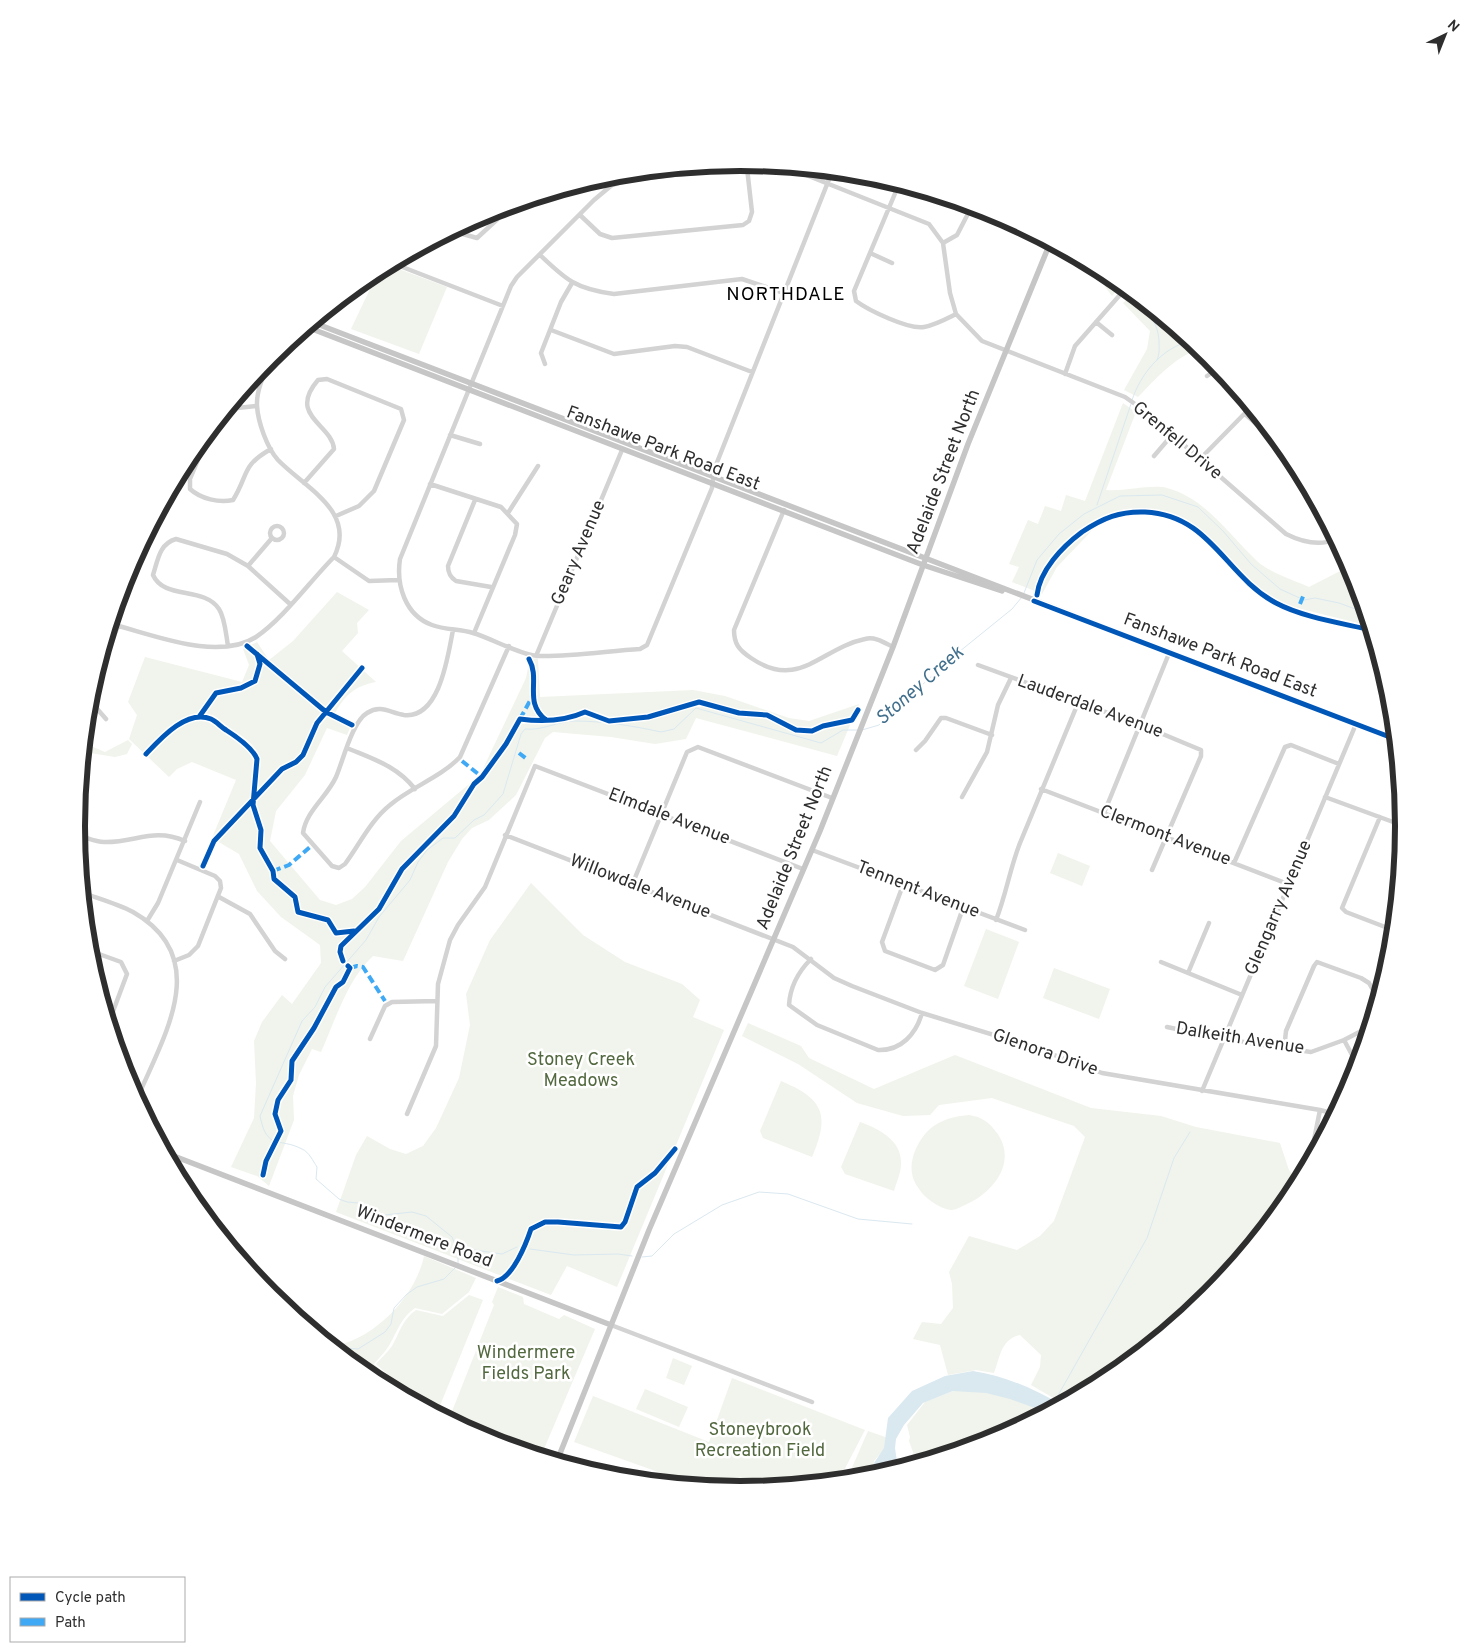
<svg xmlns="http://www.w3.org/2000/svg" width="1480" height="1652" font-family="Overpass,sans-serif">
<rect width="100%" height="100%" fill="#fff"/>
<path fill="#f1f4ec" d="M388,265L447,287L419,354L351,329L379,270Z
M1098,268L1121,285L1112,296L1103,284Z
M1133,294L1147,306L1172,336L1183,335L1200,349C1174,357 1157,378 1138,397L1124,390L1147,349L1150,331L1123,303Z
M1123,403L1136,412L1106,490C1124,492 1152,484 1167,488C1207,499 1229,535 1258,562C1271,573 1293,580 1309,587L1350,566L1370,626L1285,605L1257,587L1205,539L1167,517L1139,512L1102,520L1057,567L1042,594L1012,582L1019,567L1009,564L1028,520L1038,524L1045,506L1061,511L1066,495L1085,501Z
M337,592L369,610L357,623L358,633L342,651L376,682C354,686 344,696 334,715L352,723L347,735L327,728L305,775L276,811L270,841L320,900L336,905L352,899L365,887L401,841L480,775L526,678L530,658L538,659L540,697L693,690L725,696L789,718L809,721L859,704L837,756L696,718L686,739L655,744L611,737L553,732L545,738L516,795L489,820L472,828L462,839L448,862L403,961L373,956C347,980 335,1021 321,1052L312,1049L299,1075L293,1096L294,1120L269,1186L257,1176L231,1167L254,1118L256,1083L254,1041L262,1022L282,995L292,1004L321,963L320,945L281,917L257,891L239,854L217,841L205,863L202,862L236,780L192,762L177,769L169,777L129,739L137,715L128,702L145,657L242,682L249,665L243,649L257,642L269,660L293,641Z
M128,740L132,744L127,754L115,757L84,752V743L105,752Z
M1058,853L1090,866L1082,886L1050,873Z
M531,883L583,935L625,962L682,984L700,1000L693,1017L724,1030L617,1287L567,1266L551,1295L336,1212L356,1155L367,1136L390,1149L406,1154L423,1146L436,1128L459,1078L470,1025L466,994L490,940Z
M986,929L1019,942L998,999L964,986Z
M1054,968L1110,989L1099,1019L1043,998Z
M748,1023L801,1046L809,1058L874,1089L955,1055L1091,1108L1161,1116L1196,1127L1280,1143L1289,1170L1299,1182L1292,1195L1209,1296L1109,1378L1062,1403L1031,1385L1040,1367L1041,1355L1020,1335C1001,1339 1000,1357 994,1373L976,1370L948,1375L940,1345L913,1339L922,1322L941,1324L953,1308L952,1284L949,1272L969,1236L1017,1250L1040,1236L1054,1221L1085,1137L1074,1126L992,1098L939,1105L930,1115L903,1116L857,1103L798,1064L742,1036Z
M781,1081C824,1099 830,1115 812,1157L763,1138L760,1131Z
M969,1115C982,1117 989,1122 997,1133C1017,1161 995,1190 969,1203C964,1205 957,1210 951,1210C941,1209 928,1200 922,1193C917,1186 913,1181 912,1173C909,1156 922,1132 937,1124C947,1118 957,1116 969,1115Z
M860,1122C879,1129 902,1140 901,1164C901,1173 896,1183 894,1191L845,1174L841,1167Z
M424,1256L476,1278L469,1292L442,1314L415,1308C402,1317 398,1329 391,1342C387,1350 380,1357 374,1364L413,1400L371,1378L332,1346C373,1341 416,1296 424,1256Z
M498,1287L523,1297L524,1304L559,1319L564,1315L595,1329L541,1456L486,1439L449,1419L494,1305L492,1302Z
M469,1295L483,1300L437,1413L420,1404L376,1364C381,1358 388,1352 392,1346C400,1332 402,1320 416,1310L443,1316Z
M673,1358L692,1366L684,1385L666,1378Z
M732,1378L865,1430L839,1480L740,1490L712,1487L684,1478L661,1473L574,1442L593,1396L709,1442Z
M645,1389L688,1407L679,1427L636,1409Z
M956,1390C986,1389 1017,1396 1043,1413L994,1439L917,1463L909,1441L910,1437L907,1425L925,1402Z
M868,1431L888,1438L886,1447L874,1461L873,1476L847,1479Z
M581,1468L623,1475L637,1470L705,1486L610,1477Z"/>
<path fill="#dae8f0" d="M973,1371C1005,1376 1032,1388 1060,1404L1041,1414L1035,1408L1010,1399L986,1393L953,1391L923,1403L904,1425L896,1439L895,1448L898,1468L872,1476L874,1463L884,1448L888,1418L912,1391L945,1376Z"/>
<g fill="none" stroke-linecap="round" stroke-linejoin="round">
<path stroke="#dae8f0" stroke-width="1" d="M1129,294C1144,308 1157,318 1159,340C1159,348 1160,353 1157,360
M1132,400C1141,373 1162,348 1190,341
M1097,505L1131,404
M1024,593L1037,560L1059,534L1084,514L1120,496L1162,495L1198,507L1223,531L1251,564L1280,589L1304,600L1315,598L1339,603L1366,613
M862,730L879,725L949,660L1012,609L1022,597
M530,1249L574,1255L618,1254L632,1256
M459,1252L468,1249L502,1254L517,1247
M642,1257L652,1256L674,1234L722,1205L759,1192L788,1194L858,1219L912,1224
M458,1264V1252L452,1237L426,1216L412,1212L375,1216L358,1203L347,1202L339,1199L316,1179L317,1167C313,1161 309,1152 302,1149C279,1137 267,1151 260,1116L302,1021L315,1007L325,987L366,940L379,917L410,880L418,862L427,850L443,838H455L474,820L484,815L503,794L521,734L525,729C542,731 558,721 575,721C603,721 634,726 661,732L674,729L696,708L821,743L843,730H858
M339,1351L344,1348L358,1349L385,1332L391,1324L394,1308L407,1294L417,1287L444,1279L456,1267
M1056,1399L1147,1238L1174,1158L1190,1132"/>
<path stroke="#d3d3d3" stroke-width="4.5" d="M833,171C830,177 828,182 826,187L714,470L712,488L647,645L640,649C608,651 570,657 538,656C520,655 491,638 473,633C460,629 445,630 432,625C405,615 396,585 400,559L511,286L517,277L594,200L612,185L626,181L662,176L772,166L791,169L929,224L943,243L950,293L956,314L982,341L1125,397L1145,411L1286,534C1302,542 1319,547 1336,539
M608,176L612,185
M899,184L854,291L856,301C868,310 909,330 924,327C935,325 946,319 956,314
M580,215L600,234L612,238L743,225L749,221L752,212L747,168
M452,231L477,238L514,204
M943,243L957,235L972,206
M870,253L892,263
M540,255C566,280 576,289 614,294L742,279L784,293
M392,263L503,306
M1096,322L1112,335
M551,330L614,354L675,346L687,347L752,372
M545,364L541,353L561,302L572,283
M1065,374L1075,346L1126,288
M1207,376L1219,368
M228,409L257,406
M1245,414L1261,428L1271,432
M211,429L190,479V489C201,499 219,503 233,500C249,474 241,466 271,449
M450,435L480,444
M1154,456L1172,435
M1200,459L1251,407
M304,483L334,449C332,424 287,416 318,380L327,379L401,409L404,420L374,491L359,506L336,516
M430,484L501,507L517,524L515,535L474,633
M475,500L448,566C448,573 450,577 456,581L491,587
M784,510L734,630C734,644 739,650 751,658C799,691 821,648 865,639C875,636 885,643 893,647
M508,513L538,466
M270 533a7 7 0 1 1 14 0a7 7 0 1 1-14 0Z
M334,557L369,581L398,580
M248,566L272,538
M111,624C152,634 217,662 256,637C283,619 311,580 334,557C357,511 305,488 278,460C267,448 258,422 257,406C256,389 266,370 273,355
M453,630C448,655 440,719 404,715C390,713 381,704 367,713C352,722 343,761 336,777C327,797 306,811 303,833L332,866L339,868L345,864C359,845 371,820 390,805C411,787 440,778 460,757L509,646
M228,646C226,635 225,618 219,609C204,586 164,600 153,575C158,560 159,544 176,539L227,554L248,566L290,604
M536,656L622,450
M978,665L1141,725L1201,750V756L1152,870
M106,719L92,703L91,695L118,626
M347,748C373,759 397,766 415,789
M916,750L925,741L941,718H946L992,735
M1041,789L1288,884
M962,797L987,752L998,705L1011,678
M1325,797L1404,826
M1104,813L1170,651
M1380,817L1342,908L1346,912L1393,930
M77,835C86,837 95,842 104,842C135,843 153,827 185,841
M505,835L793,947L834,978L852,986L922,1013L1030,1046L1102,1073L1320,1110L1335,1114
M812,850L1025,930
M1234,863L1285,747L1291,745L1339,764
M632,885L687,752L698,747L832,798
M903,885L882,942L885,951L935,970L943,965L963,908
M83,893C100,899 118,904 133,912C214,958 163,1037 137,1099
M219,897L250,914L275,951L285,959
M996,920C1006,895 1010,868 1020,843L1078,703
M147,921L158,903L200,802
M88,950L121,962L127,974L109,1022
M811,959C798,972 790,987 789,1005L817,1025L878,1050C901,1051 916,1034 922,1013
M174,961L189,955L198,946L221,888L220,881L215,876L177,860
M1161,962L1242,995
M1188,973L1209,923
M1167,1027L1224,1039L1311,1052L1344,1040L1369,1027
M370,1039L385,1006L392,1002L437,1001
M1344,1040L1358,1066
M1284,1049L1286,1031L1314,966L1317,962L1361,978L1369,983L1378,999
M1202,1091L1356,724
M407,1114L436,1046L438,984L450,940L458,925L485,887L535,766L803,869
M1314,1153L1312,1150L1320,1110
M611,1325L812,1402"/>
<path stroke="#c6c6c6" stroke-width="5.5" d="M312,322L1395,739
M307,327L923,565L1002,591
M166,1153L611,1325
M557,1461L649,1230L820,831L893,647L968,444L1050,243"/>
<path stroke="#3fa9f5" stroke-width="4" stroke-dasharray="8 4" stroke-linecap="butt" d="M1300,604L1304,594
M520,719L532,697
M519,753L528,760
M462,761L482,777
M273,871L289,865L310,847
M350,968L357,966L363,967L385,1001"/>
<defs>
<path id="cycleway" d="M1037,595C1040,570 1062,547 1082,532C1103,518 1120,511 1145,512C1211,515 1225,576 1276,603C1302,617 1341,623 1371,630
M1034,601L1395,739
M247,646L326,712L352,725
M529,659C541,680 523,702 546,720
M199,717L216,693L241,688L255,681L260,664L257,654
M146,754C161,738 187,709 211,719C216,721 221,727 226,730C237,737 252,747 257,759L253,805L261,830L260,848L273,871L274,879L295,897L298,912L328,920L336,933L354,931
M203,866L214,841L282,769L296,762L303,755L317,723L362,668
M343,961L340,952L341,946L379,909L402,869L454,816L474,784L482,777L506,744L520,719C542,722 565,721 585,712L609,721L648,717L699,702L739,713L767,715L796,730L812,731L823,726L852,720L858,710
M263,1175L266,1161L281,1131L275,1114L278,1100L291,1080L292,1061L314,1028L336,987L343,982L350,968L348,966
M497,1281C513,1277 526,1244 531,1229L545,1222H558L621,1227L625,1222L637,1187L655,1173L675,1149"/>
</defs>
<use href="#cycleway" stroke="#fff" stroke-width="8"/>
<use href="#cycleway" stroke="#0057b8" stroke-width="5"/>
</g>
<g text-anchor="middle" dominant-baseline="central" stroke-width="5" stroke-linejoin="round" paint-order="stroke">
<g font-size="18" fill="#2e2e2e" stroke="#fff">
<text transform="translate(1177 441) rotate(40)">Grenfell Drive</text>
<text transform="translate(663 449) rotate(21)">Fanshawe Park Road East</text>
<text transform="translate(944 472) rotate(-69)">Adelaide Street North</text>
<text transform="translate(579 553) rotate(-67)">Geary Avenue</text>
<text transform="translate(1220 656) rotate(21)">Fanshawe Park Road East</text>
<text transform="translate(1090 707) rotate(20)">Lauderdale Avenue</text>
<text transform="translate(669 817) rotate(21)">Elmdale Avenue</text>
<text transform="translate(1165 836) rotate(21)">Clermont Avenue</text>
<text transform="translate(795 848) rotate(-68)">Adelaide Street North</text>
<text transform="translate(640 887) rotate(21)">Willowdale Avenue</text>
<text transform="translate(918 890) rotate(21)">Tennent Avenue</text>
<text transform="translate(1279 908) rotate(-67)">Glengarry Avenue</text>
<text transform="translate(1240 1039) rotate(9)">Dalkeith Avenue</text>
<text transform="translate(1045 1053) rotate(19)">Glenora Drive</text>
<text transform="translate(424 1237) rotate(21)">Windermere Road</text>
</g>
<g font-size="18" fill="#52683e" stroke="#fff">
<text x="581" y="1060">Stoney Creek<tspan x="581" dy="21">Meadows</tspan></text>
<text x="526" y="1353">Windermere<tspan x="526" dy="21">Fields Park</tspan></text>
<text x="760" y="1430">Stoneybrook<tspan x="760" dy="21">Recreation Field</tspan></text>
</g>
<g font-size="19" letter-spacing="1" fill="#000" stroke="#fff">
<text x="786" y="295">NORTHDALE</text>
</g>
<g font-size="19" font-style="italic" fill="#416f8c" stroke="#fff">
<text transform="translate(920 686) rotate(-41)">Stoney Creek</text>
</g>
</g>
<path d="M0 0H1480V1652H0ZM85 826a655 655 0 1 1 1310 0a655 655 0 1 1-1310 0Z" fill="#fff" fill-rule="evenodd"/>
<path fill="none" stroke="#2e2e2e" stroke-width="6" d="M85 826a655 655 0 1 1 1310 0a655 655 0 1 1-1310 0Z"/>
<rect x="10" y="1577" width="175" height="65" fill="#ffffff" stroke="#ababab"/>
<rect x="20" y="1593" width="25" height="8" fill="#0057b8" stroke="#ababab"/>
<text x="55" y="1602" font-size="15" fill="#2e2e2e">Cycle path</text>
<rect x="20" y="1618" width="25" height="8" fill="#3fa9f5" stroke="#ababab"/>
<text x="55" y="1627" font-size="15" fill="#2e2e2e">Path</text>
<g transform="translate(1445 35) rotate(43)" stroke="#ffffff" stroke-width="4" paint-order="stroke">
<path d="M0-4L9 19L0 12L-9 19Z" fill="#2e2e2e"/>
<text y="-8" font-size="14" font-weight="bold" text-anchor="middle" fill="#2e2e2e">N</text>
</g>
</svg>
